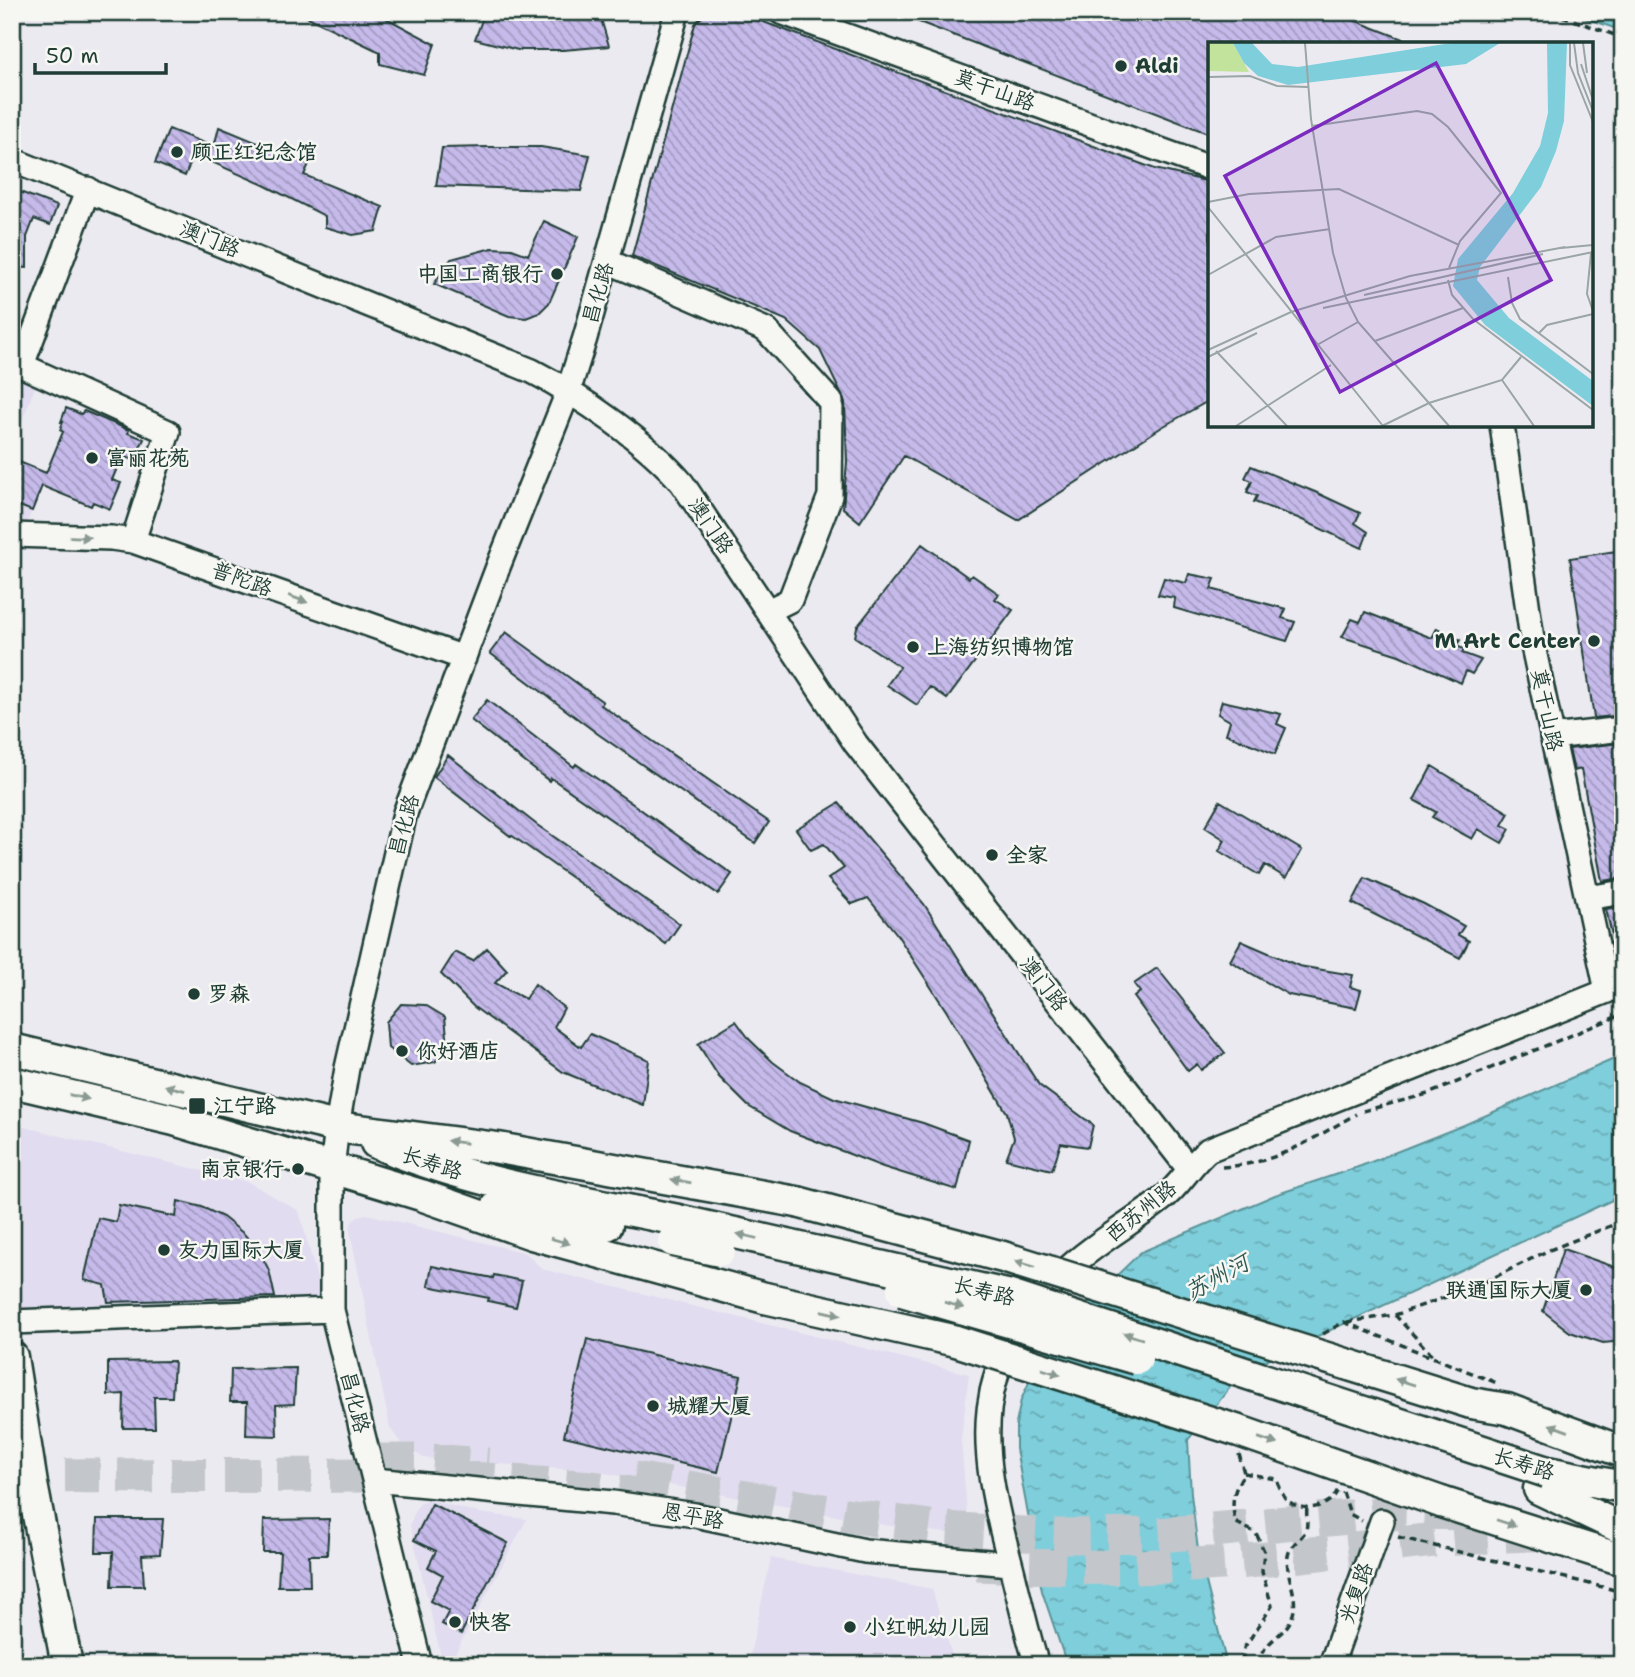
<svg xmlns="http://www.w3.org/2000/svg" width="1635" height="1677" font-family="'Shantell Sans','LXGW WenKai TC',sans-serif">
<defs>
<pattern id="water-ripples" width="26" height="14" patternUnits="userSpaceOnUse" patternTransform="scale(1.75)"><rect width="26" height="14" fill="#7fcedb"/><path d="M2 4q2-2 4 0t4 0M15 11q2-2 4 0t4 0" fill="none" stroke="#67a8b2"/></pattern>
<pattern id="building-back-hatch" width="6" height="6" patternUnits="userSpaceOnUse" patternTransform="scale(1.75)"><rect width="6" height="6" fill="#c6baeb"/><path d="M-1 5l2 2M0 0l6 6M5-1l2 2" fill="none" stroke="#a098bf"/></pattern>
</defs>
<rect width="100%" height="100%" fill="#eceaf1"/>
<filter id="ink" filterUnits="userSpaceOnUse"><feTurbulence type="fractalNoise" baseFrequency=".0143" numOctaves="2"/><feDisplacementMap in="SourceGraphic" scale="14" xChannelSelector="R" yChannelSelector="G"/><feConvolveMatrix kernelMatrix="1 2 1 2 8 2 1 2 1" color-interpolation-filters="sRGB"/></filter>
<g filter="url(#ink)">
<path fill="#e1dcef" d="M12,346L46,359L12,447Z
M12,459L46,473L27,523H12Z
M20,1126L248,1182L299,1211L324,1304L23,1315L12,1255V1130Z
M367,1214L526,1253L542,1269L969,1374L961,1440L969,1536L891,1526L599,1472L424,1458L403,1446L390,1428L350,1231L352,1222L358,1216Z
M430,1500L479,1513L527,1519L449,1665H443L410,1525L416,1508L421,1503Z
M771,1558L932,1589L955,1665H748Z"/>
<path fill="url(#water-ripples)" stroke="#599498" stroke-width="2" d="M1568,12H1623V31Z
M1623,1055V1195L1244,1370L1188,1440L1191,1494L1198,1550L1227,1665H1067L1042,1591L1016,1449V1424L1021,1400L1047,1343L1141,1252L1275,1195L1361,1166L1464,1125Z"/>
<path fill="url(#building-back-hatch)" stroke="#1f3d34" stroke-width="2" d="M297,12H375L435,44L424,75L380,64V52Z
M485,12H599L609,46L563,50H518L475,39Z
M706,12H737L1155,169L1210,182V400L1162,427L1018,520L904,456L860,522L843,508L847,462L845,402L820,350L786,320L632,256L695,24Z
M893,12H1333L1413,43L1210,44V134Z
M219,127L309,164L304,175L383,207L376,231L353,235L325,227V216L264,185L194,154L185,176L155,163L169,129L214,147Z
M488,147H541L590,155L581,191L436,186L442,148Z
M12,189L57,206L50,225L34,219L27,237V268L12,267Z
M544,221L578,237L549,303L539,313L526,318L509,316L434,284L451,259L492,248L512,249L528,255Z
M66,408L81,414L84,411L96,416L129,430L128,433L144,439L134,460L122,456L112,480L121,483L110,509L93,502L91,506L42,486L32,511L12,503V459L46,473L63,432L60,430L63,422H61Z
M1251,466L1315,492L1360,513L1355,523L1368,532L1362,548L1298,518L1254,502L1257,496L1247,492L1252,481L1245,478Z
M922,544L969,578L972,575L999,594L995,599L1013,610L947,699L930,687L917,705L887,685L900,667L855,637L857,627Z
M1623,550V715L1594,718L1570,558Z
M1189,574L1215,579L1211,589L1286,609L1282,618L1295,622L1287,641L1174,608L1175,598L1158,595L1164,578L1186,583Z
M1365,612L1432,638L1437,628L1460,640L1456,646L1464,649L1462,653L1481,660L1472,674L1466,671L1461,683L1399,655L1342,637L1352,619L1360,622Z
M506,632L603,702L601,705L769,822L755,843L598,734L490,653Z
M487,700L574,767L576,764L732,874L718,894L551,778L549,781L471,720Z
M1222,701L1281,714L1277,724L1286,728L1275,754L1226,734L1230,721L1218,714Z
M1620,743L1623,761V878L1602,881L1581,769L1574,771L1569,749Z
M448,755L537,825L680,924L666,944L511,835L510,836L434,777Z
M1432,766L1509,813L1502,825L1510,829L1502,843L1478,829L1472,839L1432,817L1436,812L1414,800Z
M1220,801L1302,850L1286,878L1265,865L1259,875L1219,851L1225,840L1205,827Z
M839,803L924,904L1039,1085L1093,1125L1088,1147L1061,1143L1052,1170L1006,1159L1014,1138L1007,1113L947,1012L896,933L868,898L852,904L828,879L844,868L824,844L811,850L796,829Z
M1365,878L1424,904L1464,926L1458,935L1469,941L1460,958L1352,903Z
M1623,906V957L1617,958L1606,909Z
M1241,941L1299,966L1353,975L1350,987L1361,990L1356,1008L1289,995L1230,961Z
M487,948L507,970L495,983L525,999L535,984L564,1008L554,1027L581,1047L590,1034L649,1060L643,1105L563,1072L474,1007L441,974L455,952L473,961Z
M1157,968L1225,1053L1201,1070L1197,1064L1188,1071L1134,997L1140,992L1134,984Z
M401,1004L425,1005L445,1017L448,1046L435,1062L411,1066L388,1048L386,1022Z
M736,1021L750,1040L773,1062L800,1082L834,1098L923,1123L969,1140L957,1190L883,1167L790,1131L748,1106L719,1077L698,1044Z
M178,1201L202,1207L223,1217L244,1234L259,1251L269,1270L275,1297L108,1302L105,1285L84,1280L98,1218L116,1222L119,1205L176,1217Z
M1563,1249L1623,1270V1341L1603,1343L1570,1332L1543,1311Z
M432,1266L493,1278L494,1275L522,1281L516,1307L488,1301L489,1298L428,1286Z
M587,1339L741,1376L718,1472L564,1436Z
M174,1361L172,1397H154L155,1428H123L124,1394L108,1395V1362Z
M296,1368L294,1404L276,1405L277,1436L246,1435L247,1402H230L231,1369Z
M432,1504L508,1543L461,1634L442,1624L449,1611L430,1601L443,1575L428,1567L436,1551L414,1540Z
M97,1519H163L160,1554L142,1555L144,1586H112L113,1552H96Z
M329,1519L327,1555H309L310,1586H278L280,1552H263L264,1520Z"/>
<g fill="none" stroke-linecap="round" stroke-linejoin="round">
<path stroke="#c3c7cb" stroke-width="35" stroke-dasharray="35 18" stroke-linecap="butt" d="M380,1461H431L488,1465
M12,1476L408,1475
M460,1478L592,1488L662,1499
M634,1479L846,1515L944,1529L1056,1536L1160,1535L1402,1512L1472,1513
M977,1564C1074,1569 1171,1569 1268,1559C1386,1546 1504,1527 1623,1536"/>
<defs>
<path id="minor" d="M781,12L1210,168
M12,160L532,371C581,396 647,442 682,483L856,744L1189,1169
M607,261L766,330L831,402L830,496L790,600L768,611
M12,361L168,432L133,541
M22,365L88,189
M12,535L111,538L133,541L464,658
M1552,737L1623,729
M1588,898L1623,892
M12,1322L332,1310
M374,1480L613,1503L695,1515L865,1551L1010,1564
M420,1665L332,1310V1168L337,1127L347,1068L405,813L498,567L568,392L585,338L677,12
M1037,1665C1026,1631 1019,1596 1010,1562C978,1443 969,1367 1063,1273C1092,1245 1129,1225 1161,1200C1180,1186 1190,1165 1208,1150L1607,991L1533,646L1502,425
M1331,1665L1382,1521"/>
<path id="major" d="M12,1049L337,1127L498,1148L797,1202
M12,1082L174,1120L421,1195L532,1234L765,1298
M376,1143C471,1184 577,1199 678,1220
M497,1207L607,1225
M12,1357L32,1484L67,1665
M1471,1403L1507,1409L1623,1452
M1547,1472L1623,1487
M1539,1489L1623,1529
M1441,1502L1623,1560"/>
</defs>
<use href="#minor" stroke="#1f3d34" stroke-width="28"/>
<use href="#major" stroke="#1f3d34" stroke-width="35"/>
<path stroke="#1f3d34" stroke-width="3.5" stroke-dasharray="7 5" stroke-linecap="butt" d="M1551,12L1623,38
M1363,1111L1428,1094L1623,1014
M1222,1167C1276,1164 1309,1141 1356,1114
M1395,1315L1432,1355
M1347,1322L1395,1315L1477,1286L1547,1251L1623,1221
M1323,1334L1344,1322L1497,1383
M1239,1454L1244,1473C1233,1492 1231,1499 1235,1522L1256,1533L1264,1551L1262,1572L1272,1606L1244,1648L1242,1665
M1244,1473L1276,1479C1279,1484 1282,1495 1286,1499C1301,1514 1331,1509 1338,1489
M1343,1492L1350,1514L1362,1521
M1398,1537L1623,1592
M1258,1665C1262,1640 1285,1637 1292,1617C1301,1595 1282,1573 1289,1552C1291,1544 1303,1538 1306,1530C1308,1524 1306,1515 1307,1508"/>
<use href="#minor" stroke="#f6f6f2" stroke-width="23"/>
<use href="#major" stroke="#f6f6f2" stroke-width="30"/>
<defs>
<path id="major-bridge" d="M797,1202L1003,1257L1471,1403
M678,1220L1007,1295L1547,1472
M673,1241L720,1251
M902,1291L1137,1359
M765,1298L956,1341L1239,1431L1441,1502"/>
</defs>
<use href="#major-bridge" stroke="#1f3d34" stroke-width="35" stroke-linecap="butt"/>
<use href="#major-bridge" stroke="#f6f6f2" stroke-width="30"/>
</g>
<defs><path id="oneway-solid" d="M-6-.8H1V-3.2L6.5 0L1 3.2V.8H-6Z" transform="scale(1.75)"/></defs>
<g fill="#8a9a93">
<use href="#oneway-solid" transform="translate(80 537) rotate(2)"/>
<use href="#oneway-solid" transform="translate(298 599) rotate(20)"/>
<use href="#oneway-solid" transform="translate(175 1088) rotate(-166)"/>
<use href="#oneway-solid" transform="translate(79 1097) rotate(13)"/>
<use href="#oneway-solid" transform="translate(457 1142) rotate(-173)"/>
<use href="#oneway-solid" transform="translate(681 1181) rotate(-170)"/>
<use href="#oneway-solid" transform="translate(747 1236) rotate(-167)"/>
<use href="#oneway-solid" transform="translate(560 1241) rotate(16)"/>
<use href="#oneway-solid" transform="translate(1025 1264) rotate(-163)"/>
<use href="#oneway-solid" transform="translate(954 1305) rotate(16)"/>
<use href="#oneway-solid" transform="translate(831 1313) rotate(13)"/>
<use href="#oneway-solid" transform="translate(1133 1336) rotate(-162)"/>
<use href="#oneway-solid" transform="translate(1051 1372) rotate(18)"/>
<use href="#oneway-solid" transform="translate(1405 1382) rotate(-163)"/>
<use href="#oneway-solid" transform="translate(1559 1428) rotate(-160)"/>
<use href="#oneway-solid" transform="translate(1268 1441) rotate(19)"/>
<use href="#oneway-solid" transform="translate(1506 1523) rotate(18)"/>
</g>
</g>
<g fill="#1f3d34" stroke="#f6f6f2" stroke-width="2.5">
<circle cx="1121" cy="66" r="7"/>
<circle cx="177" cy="152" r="7"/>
<circle cx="557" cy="274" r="7"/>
<circle cx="92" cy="458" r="7"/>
<circle cx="1594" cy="641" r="7"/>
<circle cx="913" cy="647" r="7"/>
<circle cx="992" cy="855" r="7"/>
<circle cx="194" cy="994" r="7"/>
<circle cx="402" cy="1051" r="7"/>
<rect x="188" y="1097" width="18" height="18" rx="3.5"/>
<circle cx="298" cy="1169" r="7"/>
<circle cx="164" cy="1250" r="7"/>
<circle cx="1586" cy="1290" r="7"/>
<circle cx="653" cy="1406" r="7"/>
<circle cx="455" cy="1622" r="7"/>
<circle cx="850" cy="1627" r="7"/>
</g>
<g text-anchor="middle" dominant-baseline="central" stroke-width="5" stroke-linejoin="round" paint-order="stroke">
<g font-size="21" font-weight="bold" fill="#1f3d34" stroke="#f6f6f2" text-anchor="start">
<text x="1135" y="66">Aldi</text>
<text x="191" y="152">顾正红纪念馆</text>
<text x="543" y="274" text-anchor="end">中国工商银行</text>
<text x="106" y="458">富丽花苑</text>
<text x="1580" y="641" text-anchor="end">M Art Center</text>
<text x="927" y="647">上海纺织博物馆</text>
<text x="1006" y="855">全家</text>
<text x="208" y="994">罗森</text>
<text x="416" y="1051">你好酒店</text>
<text x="213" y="1106">江宁路</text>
<text x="284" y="1169" text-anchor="end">南京银行</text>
<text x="178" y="1250">友力国际大厦</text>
<text x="1572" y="1290" text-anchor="end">联通国际大厦</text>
<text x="667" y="1406">城耀大厦</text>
<text x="469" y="1622">快客</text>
<text x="864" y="1627">小红帆幼儿园</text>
</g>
<g font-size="21" fill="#1f3d34" stroke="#f6f6f2">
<text transform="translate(995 90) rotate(20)">莫干山路</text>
<text transform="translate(210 239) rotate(22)">澳门路</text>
<text transform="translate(598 293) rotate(-74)">昌化路</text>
<text transform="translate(711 526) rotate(56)">澳门路</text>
<text transform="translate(242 579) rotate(20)">普陀路</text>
<text transform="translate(1547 710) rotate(78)">莫干山路</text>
<text transform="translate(404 825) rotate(-75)">昌化路</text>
<text transform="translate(1044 984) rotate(52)">澳门路</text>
<text transform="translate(432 1163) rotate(18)">长寿路</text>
<text transform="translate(1141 1211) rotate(-39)">西苏州路</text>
<text transform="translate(984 1291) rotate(14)">长寿路</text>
<text transform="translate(355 1402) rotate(76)">昌化路</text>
<text transform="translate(1524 1464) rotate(17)">长寿路</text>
<text transform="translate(693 1516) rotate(10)">恩平路</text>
<text transform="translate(1356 1593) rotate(-71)">光复路</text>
</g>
<g font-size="23" font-style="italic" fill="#325a55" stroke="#f6f6f2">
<text transform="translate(1217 1277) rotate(-29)">苏州河</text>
</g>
</g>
<g transform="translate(1208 42)">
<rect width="385" height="385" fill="#eceaf1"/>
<path d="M0,1H25L41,30L0,29Z" fill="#c2e39c"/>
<path d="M25,1H44L64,22L90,25L243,1H292L258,22L80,43L50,34L36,21ZM339,1H359L356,79L348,109L333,145L272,225L269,238L301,276L385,339V364L277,283L245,244L250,217L305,151L332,104L340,71Z" fill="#7fcedb"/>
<path fill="none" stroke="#9aa5a5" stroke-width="2" d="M97,1L103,77L125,211L138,256L150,280L241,384M362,1V23L385,80M366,1L370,31L385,69M375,1L379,31M373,22L385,58M0,35L42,34L69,44L100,45M104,84L209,69L224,72L240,85L293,151L252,199L241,226M0,160L41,152L131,147L251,203M0,165L175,384M353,206L385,203M383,211L379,252L385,269M0,233L68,195L122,187M300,235L304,261L312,277L385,332M240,238L244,253L265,277L385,368M156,253L335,212M115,266L385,210M331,291L339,283L385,272M167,299L255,266M109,303L150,280M0,308L83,270L202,234L357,205M8,309L79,384M0,315L49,291M294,338L326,384M28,384L123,323M174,384L221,361L294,338L313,315"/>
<path fill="#7b2cbf" fill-opacity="0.15" stroke="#7b2cbf" stroke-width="3.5" d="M228,21L343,238L132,350L17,134Z"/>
<rect width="385" height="385" fill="none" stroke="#1f3d34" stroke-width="3.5"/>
</g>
<rect width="1635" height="1677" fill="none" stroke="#f6f6f2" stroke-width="42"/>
<rect x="21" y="21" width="1593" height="1635" fill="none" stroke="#1f3d34" stroke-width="2.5" filter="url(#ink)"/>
<path d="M35 63v10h131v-10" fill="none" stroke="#1f3d34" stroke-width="3.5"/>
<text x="46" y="63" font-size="21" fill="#1f3d34" stroke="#f6f6f2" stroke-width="5" paint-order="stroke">50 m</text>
</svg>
